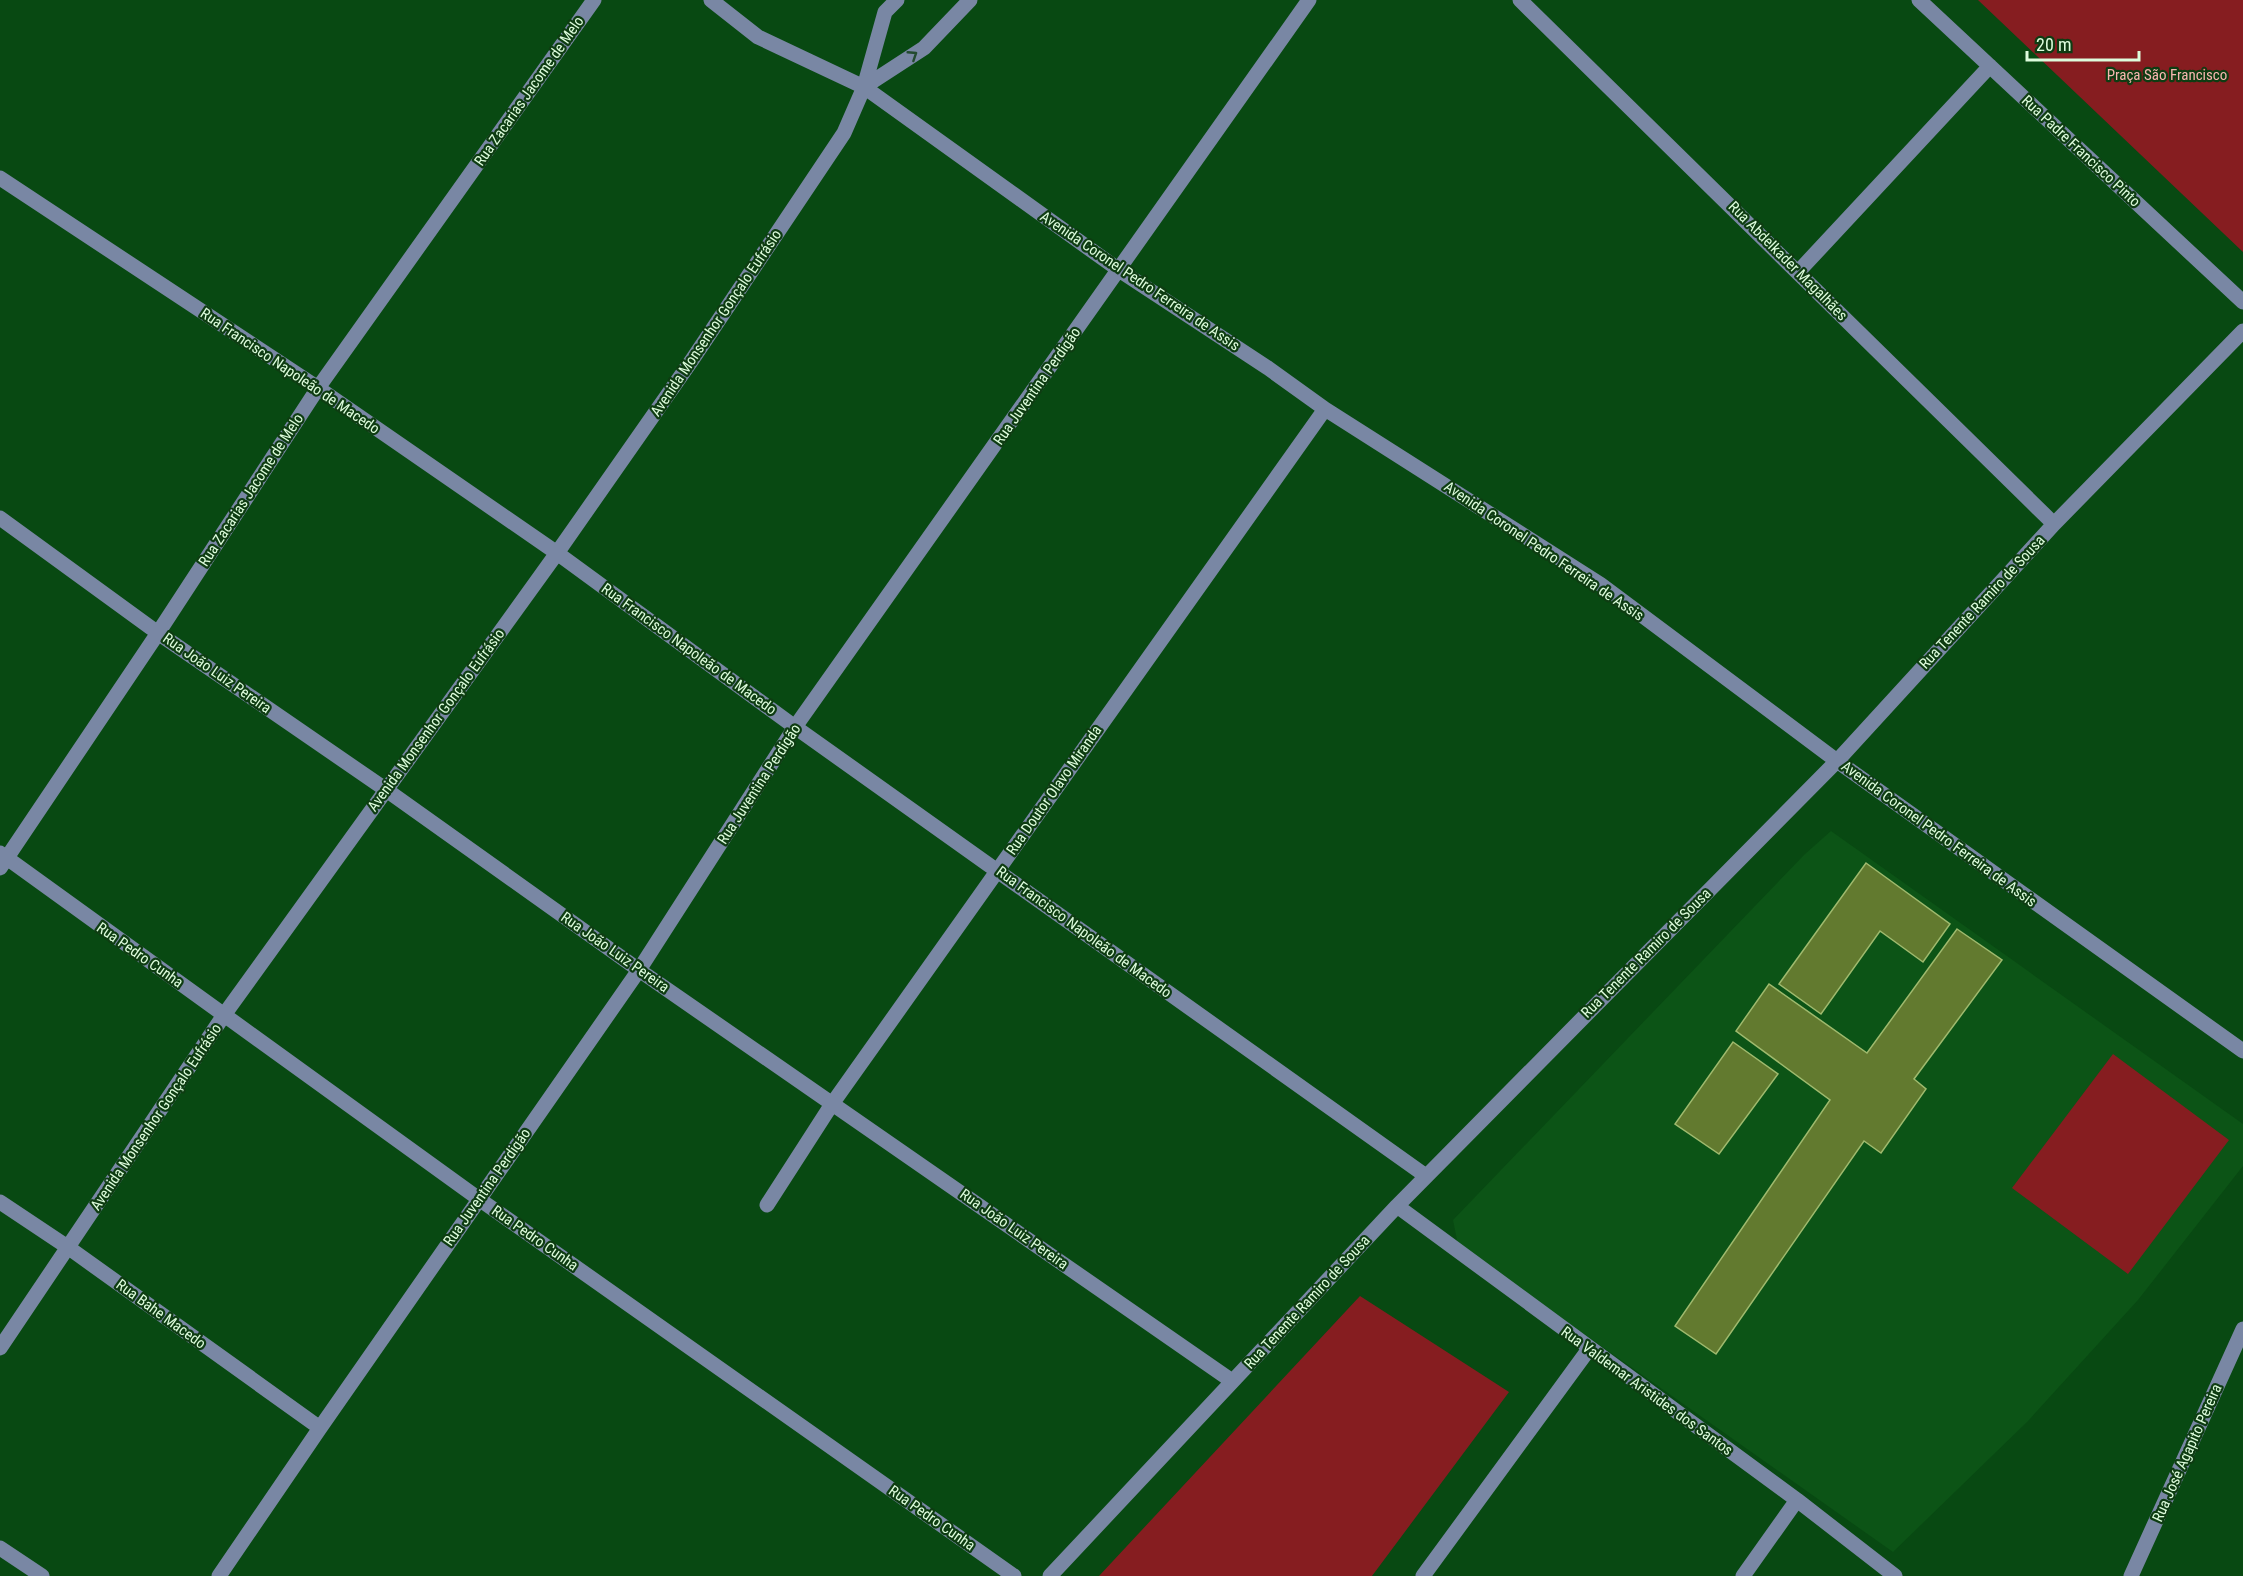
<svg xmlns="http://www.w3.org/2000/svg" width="2243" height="1576" font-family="'Roboto Condensed',sans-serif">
<rect width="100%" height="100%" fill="#084912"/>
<path fill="#0c5416" d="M1831,831L2243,1124V1166L2138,1300L2028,1421L1893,1552L1458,1245L1453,1220L1804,855Z"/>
<path fill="#861d20" d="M1978,0H2243V252Z
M2113,1054L2229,1140L2128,1274L2012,1188Z
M1360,1296L1509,1392L1372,1576H1099Z"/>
<path fill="#627a2f" stroke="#9fba6e" stroke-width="1.5" d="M1866,863L1950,924L1923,962L1880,931L1821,1014L1779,984Z
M1957,929L2002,960L1914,1079L1926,1089L1881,1153L1864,1141L1716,1354L1675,1326L1830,1100L1736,1031L1769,984L1867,1053Z
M1733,1042L1778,1074L1719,1154L1675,1124Z"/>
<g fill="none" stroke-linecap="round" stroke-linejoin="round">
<path stroke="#7987a4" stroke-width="15" d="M711,0L758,37L864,87L1119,270L1268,368L1325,409L1600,584L1837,761L2243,1051
M1520,0L2054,524
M1919,0L2243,302
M864,87L924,48L970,0
M0,178L318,388L557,553L795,727L1426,1176
M1798,272L1990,66
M0,518L158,633L385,789L639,970L1232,1381
M0,853L479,1199L1014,1576
M0,868L158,633L318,388L594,0
M0,1202L69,1248L320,1428
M767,1205L832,1104L1325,409
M1397,1206L1797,1500L1895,1576
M0,1348L224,1015L557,553L692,360L844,133L864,87L885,12L897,0
M0,1548L42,1576
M219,1576L320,1428L639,970L795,727L1309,0
M1050,1576L1397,1206L1837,761L2054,524L2243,331
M1423,1576L1589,1349
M1743,1576L1797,1500
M2131,1576L2243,1329"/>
</g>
<defs><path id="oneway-chevron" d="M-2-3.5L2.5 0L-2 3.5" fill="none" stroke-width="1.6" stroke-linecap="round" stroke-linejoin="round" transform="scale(1.5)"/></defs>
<use stroke="#234b2f" href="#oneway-chevron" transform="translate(913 55) rotate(-33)"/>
<g text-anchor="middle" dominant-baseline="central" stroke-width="4.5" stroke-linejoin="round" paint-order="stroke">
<g font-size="15" fill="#f7b6b0" stroke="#0e3c12">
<text x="2167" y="75">Praça São Francisco</text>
</g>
<g font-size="15" fill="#ddfcdc" stroke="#0e3c12">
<text transform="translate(529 91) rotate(-55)">Rua Zacarias Jacome de Melo</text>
<text transform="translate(2081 151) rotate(43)">Rua Padre Francisco Pinto</text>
<text transform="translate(1788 261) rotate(45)">Rua Abdelkader Magalhães</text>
<text transform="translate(1140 281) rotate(34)">Avenida Coronel Pedro Ferreira de Assis</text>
<text transform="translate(716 323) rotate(-56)">Avenida Monsenhor Gonçalo Eufrásio</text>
<text transform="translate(290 371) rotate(34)">Rua Francisco Napoleão de Macedo</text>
<text transform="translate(1037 386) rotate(-55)">Rua Juventina Perdigão</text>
<text transform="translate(251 490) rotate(-57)">Rua Zacarias Jacome de Melo</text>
<text transform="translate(1544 551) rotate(34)">Avenida Coronel Pedro Ferreira de Assis</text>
<text transform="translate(1982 602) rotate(-47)">Rua Tenente Ramiro de Sousa</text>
<text transform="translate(689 649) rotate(36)">Rua Francisco Napoleão de Macedo</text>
<text transform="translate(217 673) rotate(35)">Rua João Luiz Pereira</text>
<text transform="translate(436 720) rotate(-54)">Avenida Monsenhor Gonçalo Eufrásio</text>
<text transform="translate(759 784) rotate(-57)">Rua Juventina Perdigão</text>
<text transform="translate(1054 790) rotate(-55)">Rua Doutor Olavo Miranda</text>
<text transform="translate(1939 834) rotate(36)">Avenida Coronel Pedro Ferreira de Assis</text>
<text transform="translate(1084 932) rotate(36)">Rua Francisco Napoleão de Macedo</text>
<text transform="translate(615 952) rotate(35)">Rua João Luiz Pereira</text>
<text transform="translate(1646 953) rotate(-45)">Rua Tenente Ramiro de Sousa</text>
<text transform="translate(140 955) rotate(35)">Rua Pedro Cunha</text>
<text transform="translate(156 1117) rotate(-56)">Avenida Monsenhor Gonçalo Eufrásio</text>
<text transform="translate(487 1187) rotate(-55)">Rua Juventina Perdigão</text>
<text transform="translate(1014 1229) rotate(35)">Rua João Luiz Pereira</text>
<text transform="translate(535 1238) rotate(35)">Rua Pedro Cunha</text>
<text transform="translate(1307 1302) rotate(-47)">Rua Tenente Ramiro de Sousa</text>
<text transform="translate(161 1314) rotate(36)">Rua Bahe Macedo</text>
<text transform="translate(1647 1391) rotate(36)">Rua Valdemar Aristides dos Santos</text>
<text transform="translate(2187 1453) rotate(-66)">Rua José Agapito Pereira</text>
<text transform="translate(932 1518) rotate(35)">Rua Pedro Cunha</text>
</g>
</g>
<path d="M2027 51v9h112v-9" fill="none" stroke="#ddfcdc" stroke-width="3"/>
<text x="2036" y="51" font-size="18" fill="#ddfcdc" stroke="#0e3c12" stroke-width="4.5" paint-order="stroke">20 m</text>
</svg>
